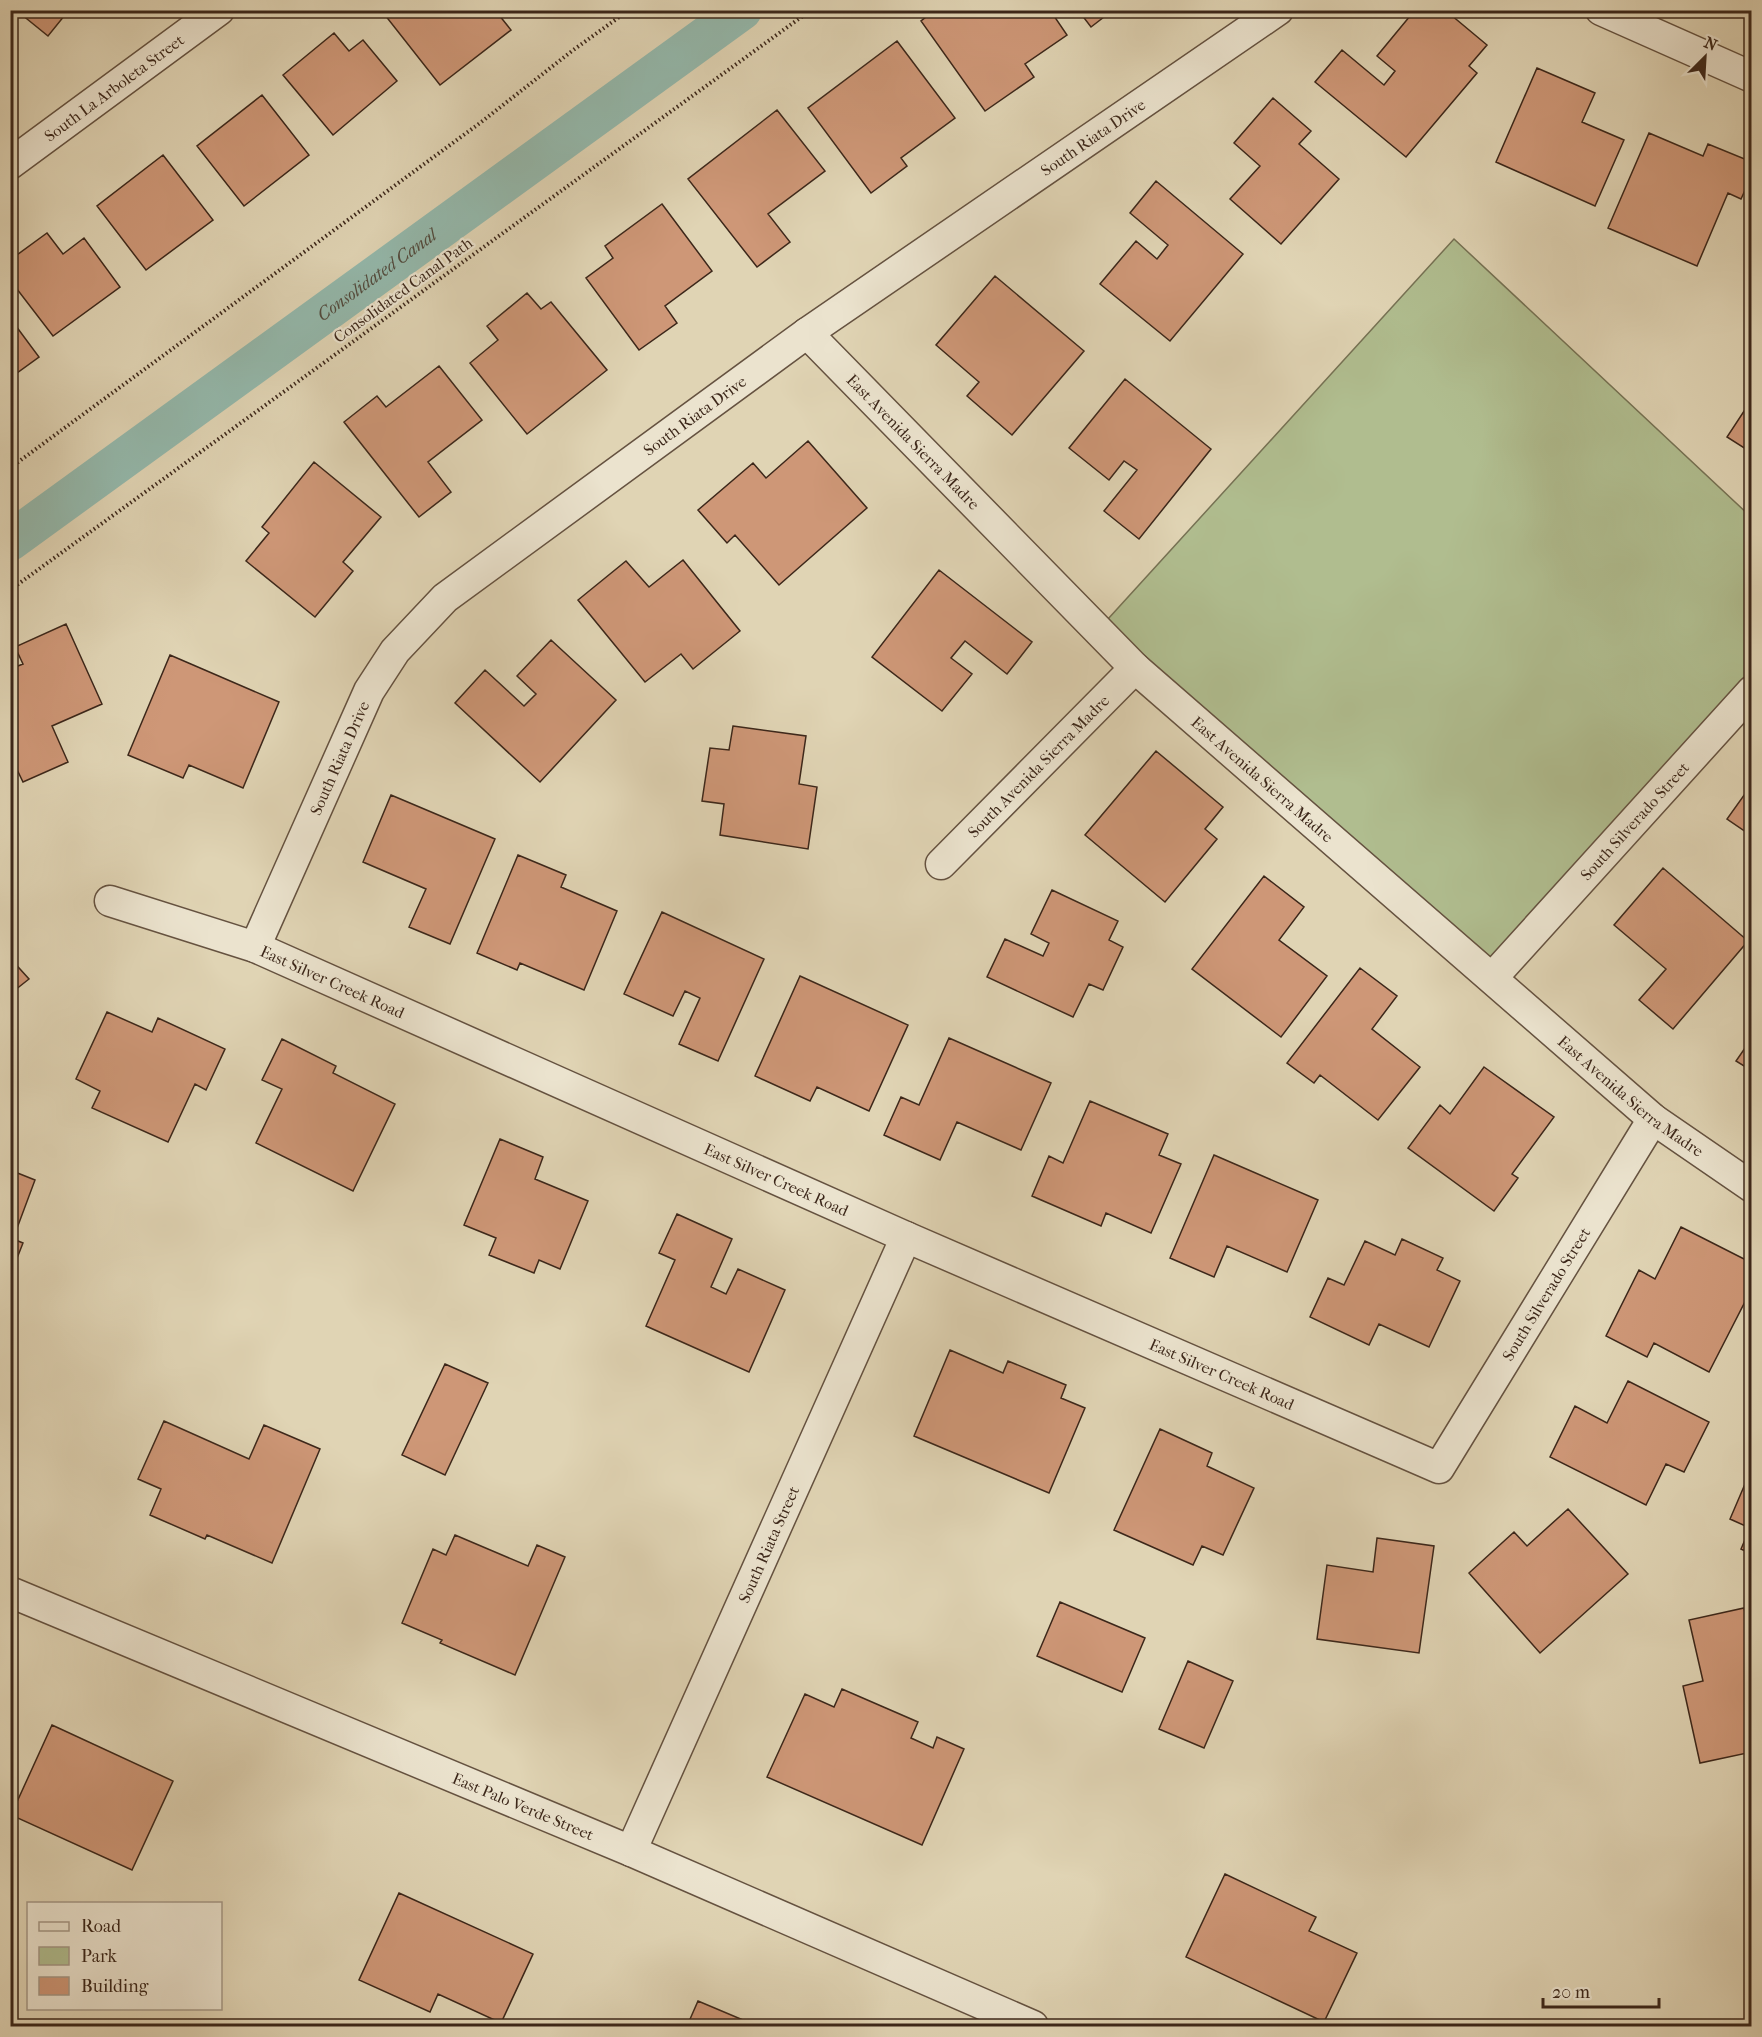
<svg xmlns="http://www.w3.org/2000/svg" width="1762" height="2037" font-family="'IM FELL French Canon',serif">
<rect width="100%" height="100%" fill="#e0d4b4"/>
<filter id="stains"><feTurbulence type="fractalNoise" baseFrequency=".00333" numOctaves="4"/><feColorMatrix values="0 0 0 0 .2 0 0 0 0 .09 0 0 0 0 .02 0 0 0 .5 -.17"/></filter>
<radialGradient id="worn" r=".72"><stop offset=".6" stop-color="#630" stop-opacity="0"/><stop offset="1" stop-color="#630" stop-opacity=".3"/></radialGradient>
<path fill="#b0bd8f" stroke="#767254" stroke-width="1.5" d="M1454,239L1751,517V691L1492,978L1098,630Z"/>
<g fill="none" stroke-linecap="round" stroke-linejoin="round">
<path stroke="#94b8ab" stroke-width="40" id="s1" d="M10,541L742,10"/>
</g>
<path fill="#ce9777" stroke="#3c271a" stroke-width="1.5" d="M16,10H69L48,36Z
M381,10H495L511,30L440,85Z
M935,10H1050L1067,35L1025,64L1034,77L985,111L921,21Z
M1078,10H1113L1091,27Z
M1415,10H1445L1487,45L1469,66L1477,73L1406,157L1315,82L1342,50L1384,85L1395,71L1377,56Z
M334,33L349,51L363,40L397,81L333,135L283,75Z
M897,41L955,118L901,158L907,166L871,193L808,108Z
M1537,68L1595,93L1582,122L1624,140L1595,206L1496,162Z
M262,95L309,155L244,206L197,146Z
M1273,98L1311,131L1299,144L1339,179L1281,244L1230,199L1260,166L1234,143Z
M777,110L825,171L768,214L790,242L757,267L688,179Z
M1649,133L1703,156L1708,144L1752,162V175L1741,199L1728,193L1697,266L1608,228Z
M163,155L213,220L146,270L97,206Z
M1156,181L1243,254L1170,341L1100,284L1136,241L1157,259L1168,245L1130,213Z
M662,204L712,271L665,306L677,323L639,350L586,278L613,258L605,246Z
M47,233L63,254L84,238L120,287L53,336L10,280V260Z
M995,276L1084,351L1012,435L967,396L979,382L936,345Z
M527,293L541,309L551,302L607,370L527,434L470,363L498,340L487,326Z
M10,318L39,357L10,378Z
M439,366L482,420L428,462L451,492L419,517L344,422L377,396L386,407Z
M1125,379L1211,449L1139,539L1104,511L1137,470L1124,461L1109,480L1069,448Z
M1752,399V453L1727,437Z
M808,441L867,508L779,585L735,535L727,543L698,510L753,463L766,478Z
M314,462L381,517L343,562L353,571L315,617L246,561L269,533L262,527Z
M683,560L740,631L693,669L681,654L645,682L578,600L626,561L649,587Z
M939,570L1032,642L1007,674L965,641L951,658L972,674L942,711L872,657Z
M66,624L102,704L52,726L68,762L23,782L10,755V669L23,664L15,647Z
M551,640L616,700L540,782L455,703L485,670L524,706L536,694L517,676Z
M170,655L279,702L243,788L189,765L183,778L128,755Z
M733,726L806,736L799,784L817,787L808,849L720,835L724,804L702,801L710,748L729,750Z
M1156,751L1223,807L1205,829L1217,839L1165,902L1085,835Z
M1752,784V836L1727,819Z
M391,795L495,839L450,944L409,927L426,889L363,862Z
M518,855L566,875L561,887L617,911L584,990L520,963L517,970L477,953Z
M1663,868L1748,941L1673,1029L1639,1000L1666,969L1614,925Z
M1264,876L1304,907L1279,940L1327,976L1281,1037L1192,969Z
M1052,890L1118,921L1109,940L1123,947L1103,990L1089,984L1073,1017L987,977L1005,939L1043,956L1049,943L1031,934Z
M662,912L764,959L718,1061L679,1044L700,998L685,991L673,1016L624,994Z
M10,958L29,979L10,994Z
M1360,968L1397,996L1372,1029L1420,1067L1378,1120L1320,1075L1314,1083L1287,1063Z
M800,976L908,1025L869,1111L817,1087L810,1101L755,1076Z
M107,1012L152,1032L158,1018L225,1049L206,1090L195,1084L168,1142L92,1108L100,1091L76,1079Z
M949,1038L1051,1083L1021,1150L957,1122L940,1160L884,1135L901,1097L919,1105Z
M1752,1038V1071L1736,1061Z
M282,1039L336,1066L333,1073L395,1104L353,1191L256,1143L282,1089L262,1080Z
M1484,1067L1554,1117L1512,1174L1518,1178L1494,1211L1408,1148L1440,1105L1450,1114Z
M1090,1101L1168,1134L1159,1155L1181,1164L1151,1233L1106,1213L1101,1226L1032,1196L1049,1156L1063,1163Z
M500,1139L543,1157L535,1179L588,1201L560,1269L539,1260L534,1273L489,1255L496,1238L464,1225Z
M1214,1155L1318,1200L1287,1272L1227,1246L1214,1277L1170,1258Z
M10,1170L35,1180L13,1239L23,1243L10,1276Z
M677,1214L732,1239L711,1287L726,1294L738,1269L785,1290L749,1372L646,1326L675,1260L659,1253Z
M1681,1227L1752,1263V1288L1709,1372L1654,1343L1647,1357L1606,1336L1639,1270L1655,1279Z
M1402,1239L1443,1258L1437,1270L1460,1281L1429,1347L1379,1324L1369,1345L1310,1317L1328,1278L1344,1285L1365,1241L1395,1255Z
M950,1350L1003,1373L1008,1361L1066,1385L1061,1398L1085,1408L1049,1493L914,1436Z
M445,1364L488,1383L445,1475L402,1455Z
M1628,1381L1709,1422L1684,1472L1666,1464L1646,1505L1550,1457L1575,1406L1607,1423Z
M164,1421L249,1459L264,1425L320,1449L272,1563L207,1535L205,1539L150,1515L161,1489L138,1479Z
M1160,1429L1212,1453L1207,1466L1254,1488L1223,1555L1202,1546L1193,1565L1114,1530Z
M1751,1470H1752V1554L1741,1549L1750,1528L1730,1519Z
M1568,1509L1628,1574L1540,1653L1469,1573L1514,1532L1527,1546Z
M455,1535L528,1566L537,1545L565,1557L515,1675L440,1643L442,1640L402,1623L433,1549L446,1555Z
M1377,1538L1434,1546L1419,1653L1317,1639L1327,1565L1373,1572Z
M1060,1602L1145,1638L1122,1692L1037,1656Z
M1744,1608L1749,1630H1752V1752L1700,1763L1683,1686L1703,1681L1689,1620Z
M1188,1661L1233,1681L1204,1748L1159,1729Z
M842,1689L918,1722L911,1738L933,1748L937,1737L964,1749L922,1845L767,1777L805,1694L834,1707Z
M52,1725L173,1781L132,1870L11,1815Z
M1225,1874L1316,1917L1309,1931L1357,1953L1324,2022L1186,1957Z
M399,1893L533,1954L501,2023L438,1994L430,2012L359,1980Z
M698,2001L743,2020L763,2026H687Z"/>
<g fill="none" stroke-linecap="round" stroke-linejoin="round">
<defs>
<g id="minor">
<path d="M1601,10L1752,77"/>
<path id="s2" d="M10,164L219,10"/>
<path id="s3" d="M807,333L1135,668L1653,1119L1752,1187"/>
<path id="s4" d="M941,864L1135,668"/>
<path id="s5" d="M110,901L255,947L906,1237L1439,1468L1653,1119"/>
<path id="s6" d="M255,947L369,691L395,651L445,598L807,333L1278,10"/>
<path id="s7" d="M1492,978L1752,691"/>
<path id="s8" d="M10,1592L631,1851L1033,2026"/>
<path id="s9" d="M631,1851L906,1237"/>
</g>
</defs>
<use href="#minor" stroke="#655240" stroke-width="33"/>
<path stroke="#3c271a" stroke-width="4" stroke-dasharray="1.5 3" stroke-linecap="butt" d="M10,468L480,123L572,51L629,10
M10,590L811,10"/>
<use href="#minor" stroke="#ebe3ce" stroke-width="30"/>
</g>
<g text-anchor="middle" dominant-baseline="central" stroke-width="4.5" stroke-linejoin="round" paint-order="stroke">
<g font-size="16" fill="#3c271a" stroke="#ebe3ce">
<text stroke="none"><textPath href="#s2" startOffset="129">South La Arboleta Street</textPath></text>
<text stroke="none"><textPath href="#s6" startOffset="1196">South Riata Drive</textPath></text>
<text transform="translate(403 290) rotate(-36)">Consolidated Canal Path</text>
<text stroke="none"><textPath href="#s6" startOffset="710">South Riata Drive</textPath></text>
<text stroke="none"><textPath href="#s3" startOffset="152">East Avenida Sierra Madre</textPath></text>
<text stroke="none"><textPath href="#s6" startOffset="207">South Riata Drive</textPath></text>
<text stroke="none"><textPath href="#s4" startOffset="138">South Avenida Sierra Madre</textPath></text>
<text stroke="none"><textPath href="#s3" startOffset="638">East Avenida Sierra Madre</textPath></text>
<text stroke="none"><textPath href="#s7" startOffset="212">South Silverado Street</textPath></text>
<text stroke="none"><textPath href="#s5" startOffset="237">East Silver Creek Road</textPath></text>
<text stroke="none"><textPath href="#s3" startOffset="1124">East Avenida Sierra Madre</textPath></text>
<text stroke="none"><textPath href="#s5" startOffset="723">East Silver Creek Road</textPath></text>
<text stroke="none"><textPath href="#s5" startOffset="1650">South Silverado Street</textPath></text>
<text stroke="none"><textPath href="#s5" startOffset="1209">East Silver Creek Road</textPath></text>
<text stroke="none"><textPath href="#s9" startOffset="336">South Riata Street</textPath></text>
<text stroke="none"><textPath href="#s8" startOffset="556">East Palo Verde Street</textPath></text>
</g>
<g font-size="18" font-style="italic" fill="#524b3e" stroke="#ebe3ce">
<text stroke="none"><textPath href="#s1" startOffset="453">Consolidated Canal</textPath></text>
</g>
</g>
<rect width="1762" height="2037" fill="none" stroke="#e0d4b4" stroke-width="36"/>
<rect x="12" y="12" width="1738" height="2013" fill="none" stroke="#3c271a" stroke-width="3"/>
<rect x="18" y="18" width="1726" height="2001" fill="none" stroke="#3c271a" stroke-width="1.5"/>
<rect x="27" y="1902" width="195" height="108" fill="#ebe3ce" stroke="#a59886" stroke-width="1.5"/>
<rect x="39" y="1922" width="30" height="9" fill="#ebe3ce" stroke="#a59886" stroke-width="1.5"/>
<text x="81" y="1932" font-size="18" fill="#3c271a">Road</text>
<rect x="39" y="1947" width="30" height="18" fill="#b0bd8f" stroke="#a59886" stroke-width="1.5"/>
<text x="81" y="1962" font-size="18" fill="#3c271a">Park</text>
<rect x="39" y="1977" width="30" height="18" fill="#ce9777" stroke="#a59886" stroke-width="1.5"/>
<text x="81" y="1992" font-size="18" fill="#3c271a">Building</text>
<g transform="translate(1705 57) rotate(24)" stroke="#ebe3ce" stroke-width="4.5" paint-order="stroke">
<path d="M0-4.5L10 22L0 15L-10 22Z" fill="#3c271a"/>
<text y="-9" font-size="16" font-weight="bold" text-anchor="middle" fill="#3c271a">N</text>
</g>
<path d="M1543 1998v9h116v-9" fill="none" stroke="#3c271a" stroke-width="3"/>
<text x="1552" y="1998" font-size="18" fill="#3c271a" stroke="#ebe3ce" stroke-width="4.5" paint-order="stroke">20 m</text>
<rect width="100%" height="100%" filter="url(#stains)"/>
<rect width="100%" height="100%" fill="url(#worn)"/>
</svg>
